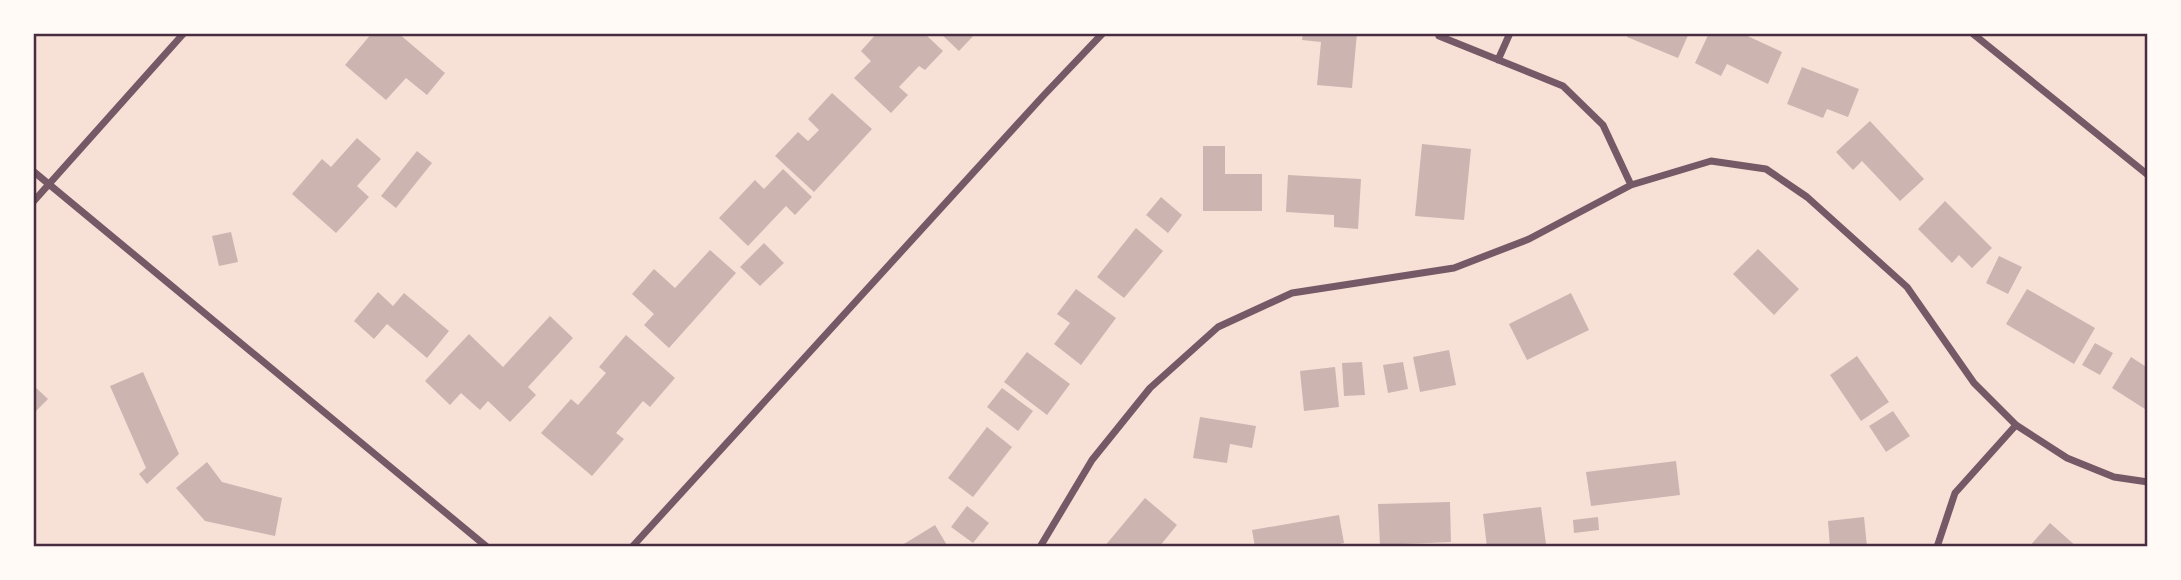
<svg xmlns="http://www.w3.org/2000/svg" width="2181" height="580" font-family="'Noto Sans',sans-serif">
<rect width="100%" height="100%" fill="#f7e1d7"/>
<path fill="#ccb4b1" d="M372,33H398L445,73L427,95L406,78L386,100L345,65Z
M877,33H924L943,51L925,70L919,66L899,87L908,95L891,113L854,78L871,61L861,51Z
M940,33H976L959,51Z
M1303,33H1357L1352,88L1317,85L1321,42L1302,40Z
M1629,33H1689L1678,58L1627,37Z
M1709,33H1741L1782,52L1768,84L1727,64L1721,76L1695,63Z
M1802,67L1859,89L1848,117L1827,109L1823,118L1787,104Z
M832,93L872,129L814,192L775,156L798,132L808,141L819,130L808,119Z
M1870,121L1924,179L1900,201L1862,161L1853,170L1836,152Z
M357,138L381,159L357,186L369,197L336,233L292,194L322,159L331,167Z
M1422,144L1471,149L1464,220L1415,216Z
M1203,146H1225V174H1262V211H1203Z
M417,151L432,163L396,208L381,196Z
M783,169L812,197L795,215L786,206L748,246L719,218L755,180L764,189Z
M1288,175L1361,179L1358,229L1334,227V215L1286,212Z
M1161,197L1182,215L1168,233L1146,215Z
M1945,201L1992,248L1972,268L1959,255L1952,263L1918,229Z
M1136,228L1163,251L1124,298L1097,277Z
M231,232L238,262L219,266L212,236Z
M764,243L784,263L760,286L740,267Z
M1758,249L1799,289L1774,315L1733,274Z
M710,250L736,273L669,348L644,325L654,314L632,294L654,269L675,288Z
M1999,256L2022,267L2008,294L1986,283Z
M1076,289L1116,318L1081,365L1054,344L1070,323L1057,314Z
M2027,289L2095,328L2074,364L2006,324Z
M378,292L393,306L404,293L449,331L427,358L387,324L374,339L354,321Z
M1571,293L1589,330L1527,360L1509,324Z
M550,316L573,338L528,387L536,395L510,422L488,401L480,410L461,393L450,405L425,381L469,334L503,367Z
M626,335L675,378L650,407L643,401L616,433L624,439L592,476L541,433L571,399L578,405L606,373L599,367Z
M2095,343L2113,353L2100,375L2082,365Z
M1449,350L1456,385L1420,392L1413,357Z
M1027,352L1070,384L1047,415L1004,382Z
M1857,356L1889,402L1861,421L1830,375Z
M2131,357L2148,368V411L2112,388Z
M1362,362L1365,395L1344,396L1342,363Z
M1403,362L1408,389L1388,393L1383,365Z
M1335,367L1339,407L1304,411L1300,371Z
M143,372L179,454L147,484L139,474L146,468L110,386Z
M33,385L48,399L33,414Z
M1002,388L1033,411L1018,431L987,407Z
M1893,411L1910,436L1886,452L1869,426Z
M1200,417L1256,426L1252,448L1230,444L1227,463L1193,458Z
M987,427L1012,447L973,497L948,478Z
M1676,461L1680,495L1591,506L1586,472Z
M207,462L222,482L282,498L275,536L205,521L176,488Z
M1145,498L1177,525L1159,547H1104Z
M1450,502L1451,542L1380,545L1378,504Z
M967,506L989,523L973,543L951,527Z
M1541,507L1546,544L1487,547L1483,514Z
M1339,515L1344,543L1325,547H1255L1252,530Z
M1598,517L1599,530L1574,533L1573,520Z
M1864,517L1867,547H1830L1828,521Z
M2050,523L2077,547H2029Z
M935,525L948,547H899Z"/>
<g fill="none" stroke-linecap="round" stroke-linejoin="round">
<path stroke="#755966" stroke-width="7" d="M1972,33L2148,175
M1439,36L1563,86L1603,125L1631,185
M1498,60L1510,33
M33,171L487,547
M33,202L184,33
M632,547L1044,95L1103,33
M1040,547L1092,460L1150,388L1218,327L1292,293L1454,268L1529,239L1631,185L1711,161L1766,169L1807,197L1907,287L1974,383L2016,425L2067,458L2114,477L2148,482
M1937,547L1955,493L2016,425"/>
</g>
<rect width="2181" height="580" fill="none" stroke="#fffaf5" stroke-width="70"/>
<rect x="35" y="35" width="2111" height="510" fill="none" stroke="#4a2c40" stroke-width="2.5"/>
</svg>
